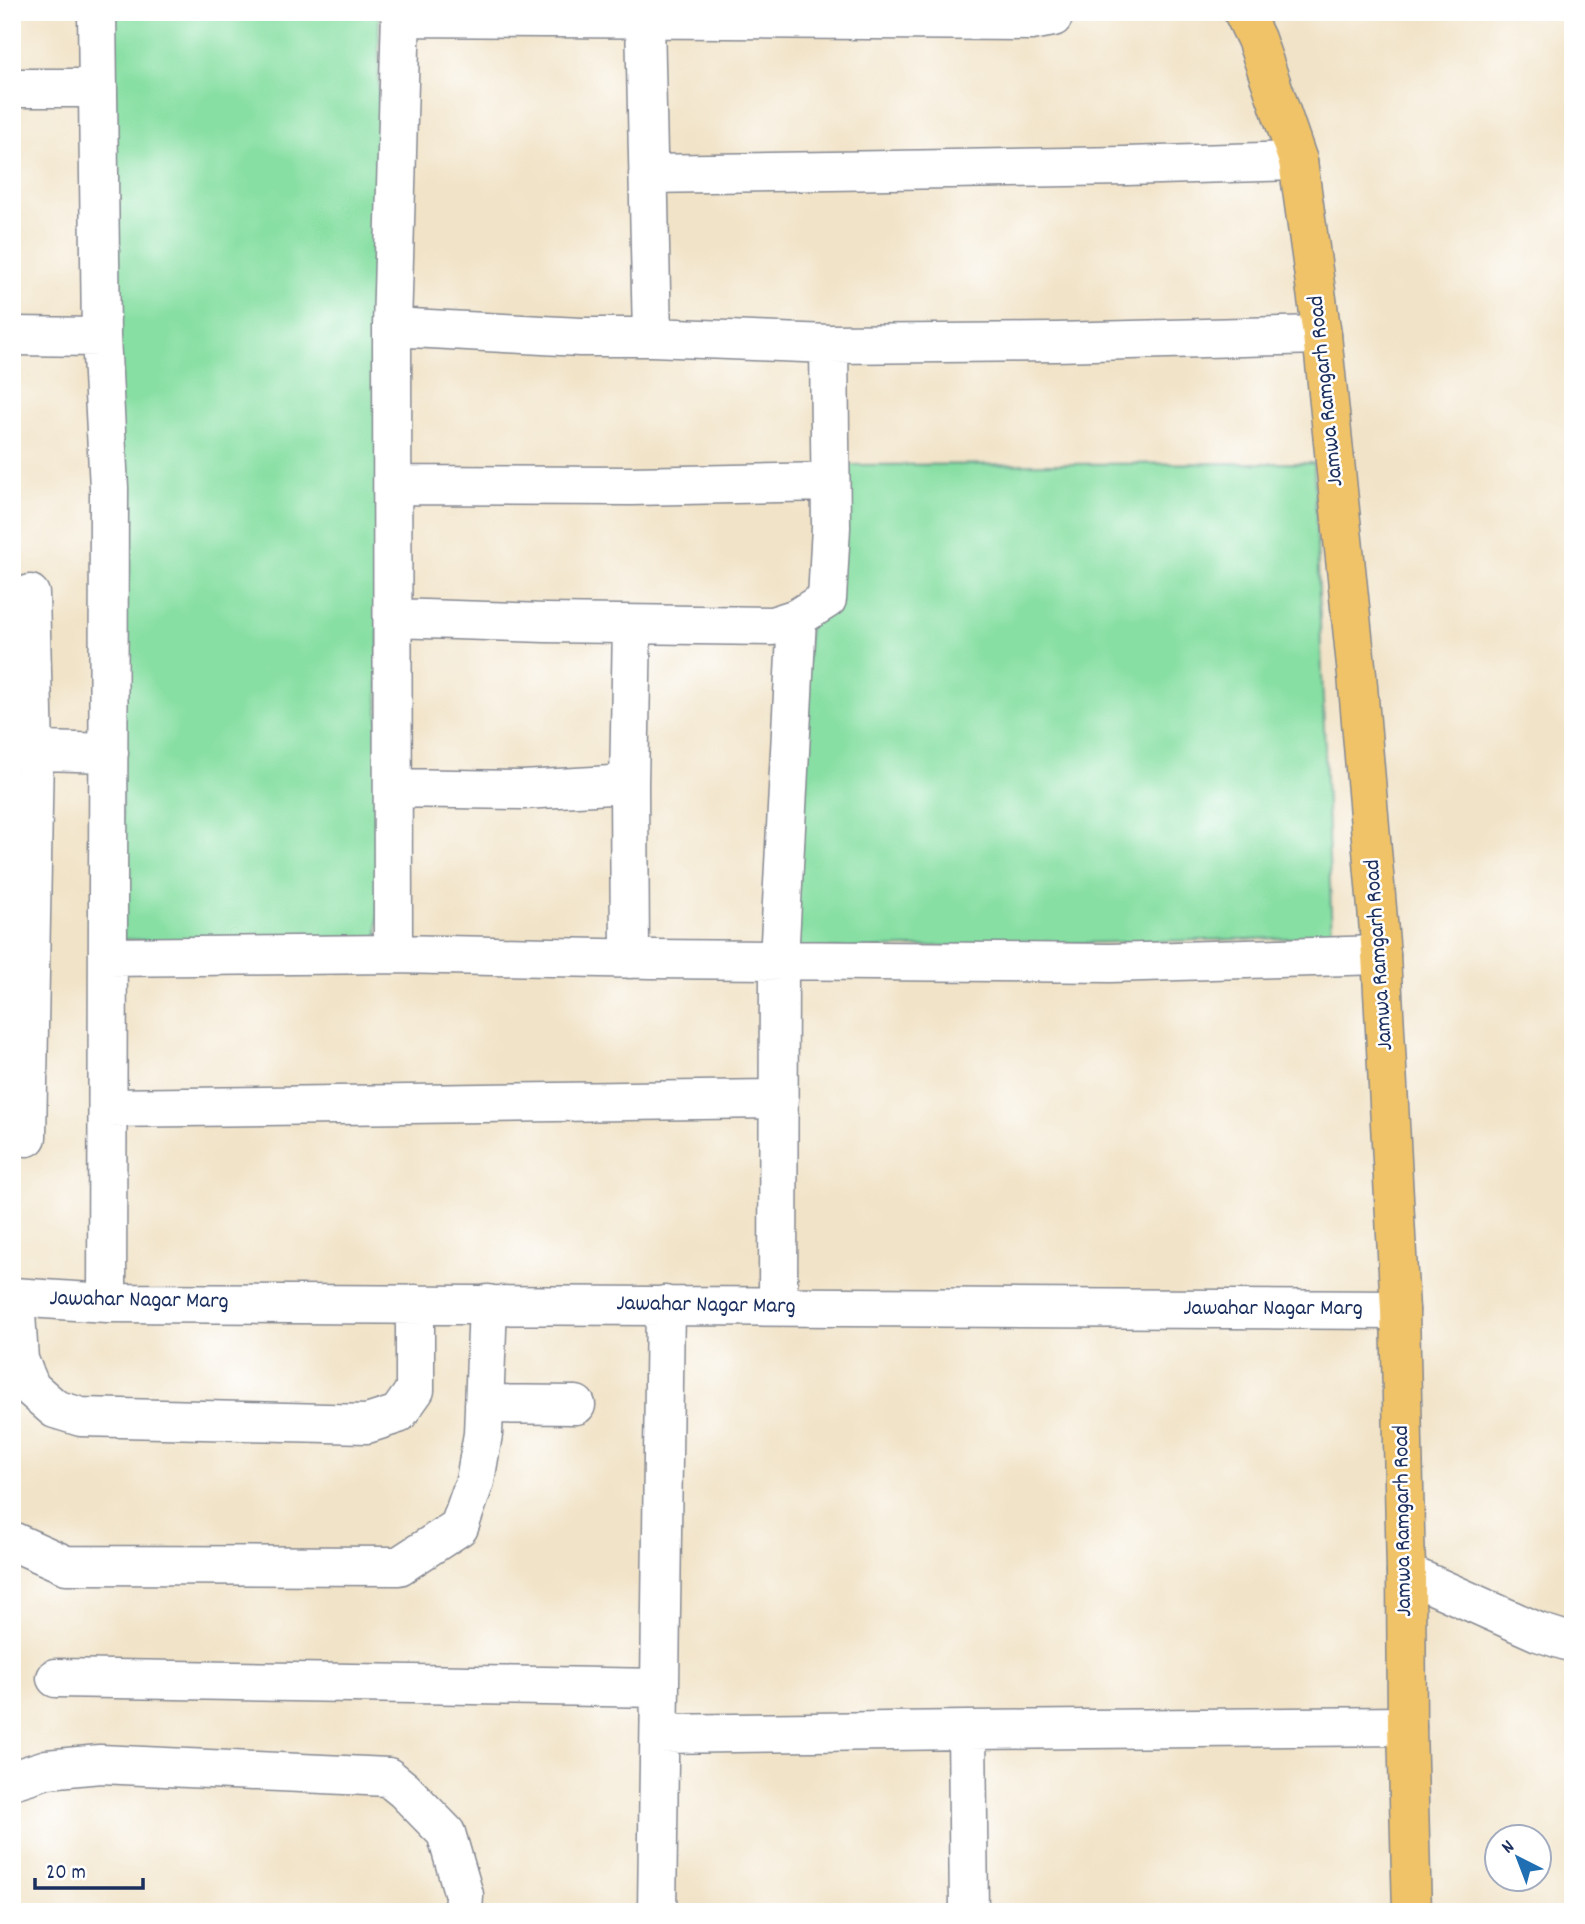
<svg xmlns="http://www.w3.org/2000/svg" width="1585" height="1924" font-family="Dekko,sans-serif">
<rect width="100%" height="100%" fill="#fff"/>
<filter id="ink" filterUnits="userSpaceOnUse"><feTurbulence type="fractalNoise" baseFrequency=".0143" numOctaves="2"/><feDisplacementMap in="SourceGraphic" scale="14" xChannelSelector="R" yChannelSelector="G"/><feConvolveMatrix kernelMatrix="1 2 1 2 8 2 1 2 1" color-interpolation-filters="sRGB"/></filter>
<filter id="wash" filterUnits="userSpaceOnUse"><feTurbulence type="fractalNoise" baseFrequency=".00686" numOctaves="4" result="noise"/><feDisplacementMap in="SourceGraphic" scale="28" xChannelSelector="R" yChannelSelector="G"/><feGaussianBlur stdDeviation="1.57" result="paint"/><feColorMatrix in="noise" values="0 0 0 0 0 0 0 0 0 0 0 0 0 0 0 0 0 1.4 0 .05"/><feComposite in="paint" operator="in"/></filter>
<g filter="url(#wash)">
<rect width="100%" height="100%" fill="#f1e3c7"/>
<path fill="#87dfa3" stroke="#518780" stroke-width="2" d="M113,12H379L378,954L123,939Z
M1314,463L1332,937L791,950L809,623L846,465Z"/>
</g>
<g filter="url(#ink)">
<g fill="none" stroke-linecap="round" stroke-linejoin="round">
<defs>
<path id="minor" d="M97,12L101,337L109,488L107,1303
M401,17L1031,21L1053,17L1055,12
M645,19L652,337
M12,88H98
M648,174L1126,166L1298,161
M392,327L580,337H652L829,344L1056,342L1322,335
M12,336L101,337
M393,485L631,486L830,482
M393,618L545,623L772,626L797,618L827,599L831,527L829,344
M12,750L109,753
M393,788L523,790L629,784
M393,954L392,327L401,12
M108,957L393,954L652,959L1110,963L1381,955
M630,959L629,784L632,625
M108,1108L779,1099
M27,1137L34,751L30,594
M12,1297L107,1303L1400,1310
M15,1298L19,1360L31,1388L55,1409L81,1417L367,1424L398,1414L415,1390V1304
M778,1306L779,960L797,618
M484,1404L576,1405
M12,1541L66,1565L399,1566L459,1527L475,1481L483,1434L488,1304
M1406,1573L1538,1632L1573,1643
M56,1678L660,1688
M967,1730L969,1912
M660,1734L967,1730L1407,1726
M12,1780L47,1769L100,1764L388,1777L404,1790L446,1833L464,1895L463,1912
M657,1912L665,1305"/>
<path id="major" d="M1243,12L1256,39L1298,161L1322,335L1357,675L1381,955L1400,1310L1406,1573L1407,1726L1412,1912"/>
</defs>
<use href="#minor" stroke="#868992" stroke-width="41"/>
<use href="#major" stroke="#868992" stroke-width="41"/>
<use href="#minor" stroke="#fff" stroke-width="38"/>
<use href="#major" stroke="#f0c369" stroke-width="38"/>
</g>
</g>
<g text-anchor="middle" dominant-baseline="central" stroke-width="5" stroke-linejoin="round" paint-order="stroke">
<g font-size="23" fill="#1b2f5e" stroke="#fff">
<text transform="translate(1327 391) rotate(-96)">Jamwa Ramgarh Road</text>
<text transform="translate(1380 955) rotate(-94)">Jamwa Ramgarh Road</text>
<text transform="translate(139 1301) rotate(1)">Jawahar Nagar Marg</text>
<text transform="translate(706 1306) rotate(1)">Jawahar Nagar Marg</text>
<text x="1273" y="1309">Jawahar Nagar Marg</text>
<text transform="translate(1404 1521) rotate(-91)">Jamwa Ramgarh Road</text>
</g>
</g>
<rect width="1585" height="1924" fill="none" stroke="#fff" stroke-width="42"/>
<g transform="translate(1518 1858) rotate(318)"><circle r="33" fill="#ffffff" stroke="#a4acbf" stroke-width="2"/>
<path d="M0-5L12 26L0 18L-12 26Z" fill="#1f6fb2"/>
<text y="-10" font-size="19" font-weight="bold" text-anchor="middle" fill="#1b2f5e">N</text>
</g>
<path d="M35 1878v10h108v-10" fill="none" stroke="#1b2f5e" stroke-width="3.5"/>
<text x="46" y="1878" font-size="21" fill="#1b2f5e" stroke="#ffffff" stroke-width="5" paint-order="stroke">20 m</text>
</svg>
